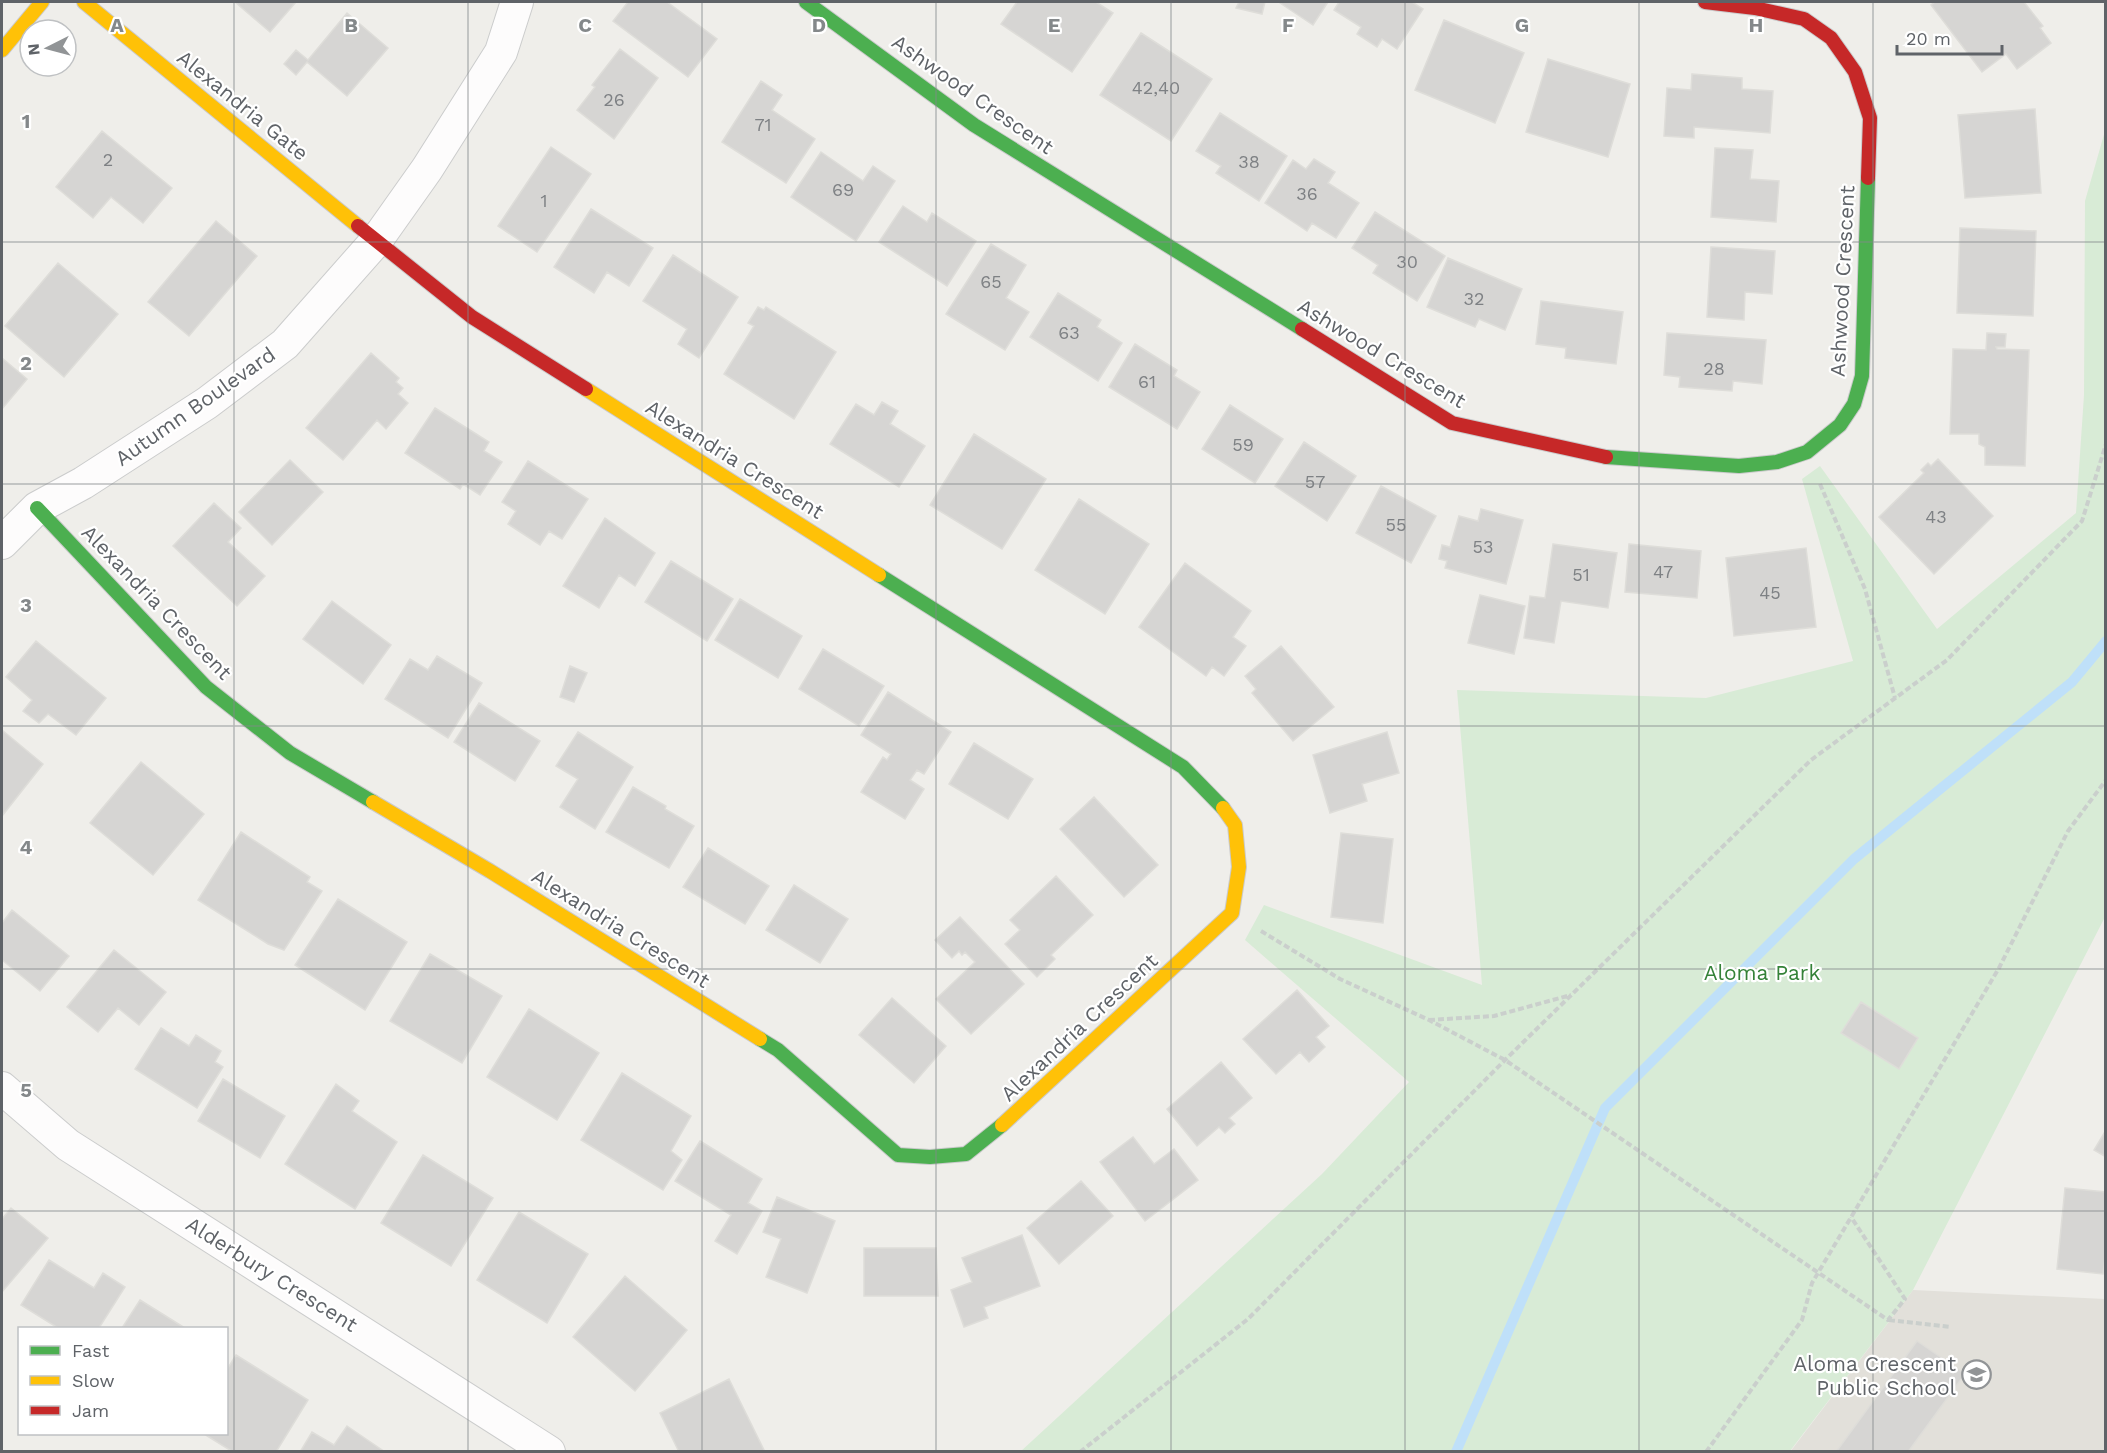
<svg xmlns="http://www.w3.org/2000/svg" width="2107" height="1453" font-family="'Work Sans',sans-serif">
<rect width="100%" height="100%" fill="#efeeea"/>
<path fill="#e2e0da" d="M1913,1290L2105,1299V1451L1790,1452Z"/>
<path fill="#d8ebd6" d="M2105,131V917L1913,1290L1790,1451L1020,1452L1322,1174L1409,1082L1245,940L1264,905L1482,985L1457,690L1706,698L1853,661L1802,479L1820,466L1937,629L2076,513L2084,395L2085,201Z"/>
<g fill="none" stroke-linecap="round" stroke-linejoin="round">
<path stroke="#bfe0f9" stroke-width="10" d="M1456,1452L1605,1108L1854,859L2072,682L2106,641"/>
</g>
<path fill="#d6d5d3" stroke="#deddd9" stroke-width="1.5" d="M235,2H296L270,32Z
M628,2H667L717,39L688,77L613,21Z
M1017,2H1096L1113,13L1072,72L1001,24Z
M1239,2H1265L1262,14L1236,8Z
M1281,2H1328L1313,25L1280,3Z
M1339,2H1412L1423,9L1397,49L1382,39L1377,47L1357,34L1361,27L1334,10Z
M1935,2H2024L2043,26L2040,28L2051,43L2017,69L2006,54L1982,72L1931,5Z
M347,13L388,48L347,96L307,62L296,75L284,64L296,50L308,60Z
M1444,20L1524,53L1495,123L1415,90Z
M1141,33L1212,79L1171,141L1100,95Z
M620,49L658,78L614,139L577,110L595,87L592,85Z
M1548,59L1630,84L1608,157L1526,132Z
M1692,74L1742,78V89L1773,91L1770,133L1694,127V138L1664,136L1667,88L1691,90Z
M761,81L782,95L772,110L815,139L786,183L722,142Z
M2035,109L2041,193L1965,198L1958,115Z
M1220,113L1287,156L1259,201L1216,173L1221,166L1196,151Z
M102,131L172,188L143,223L111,197L93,218L56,187Z
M551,147L591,174L537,252L498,226Z
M1715,148L1753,150L1750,179L1779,181L1776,222L1711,217Z
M821,152L863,181L873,166L895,181L856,241L791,197Z
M1314,159L1335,172L1328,183L1359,203L1336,238L1312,223L1307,231L1265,203L1293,160L1306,169Z
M903,206L927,222L932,213L976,241L947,286L879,242Z
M591,209L653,248L629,286L607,272L594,293L554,267Z
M1375,212L1445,256L1417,301L1373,273L1378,265L1352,248Z
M216,221L257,256L189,336L148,302Z
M1960,228L2036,231L2033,316L1957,313Z
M991,244L1026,265L1006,298L1029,312L1005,350L946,314Z
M1711,247L1775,251L1772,294L1745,292L1744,320L1707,317Z
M673,255L738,297L699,358L678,344L687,329L643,301Z
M1448,258L1522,289L1505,330L1479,319L1475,327L1427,307Z
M58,263L118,314L64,377L5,326Z
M1058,293L1101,320L1097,327L1122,343L1098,381L1030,337Z
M1541,301L1623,312L1616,364L1565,358L1566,348L1536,344Z
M758,307L764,310L766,307L836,352L794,419L724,374L754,326L748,323Z
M1667,333L1766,340L1762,384L1733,381L1732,391L1679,387L1680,377L1664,375Z
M1987,333L2006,334L2005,347H1996L1997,349L2029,350L2025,466L1985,465V447L1979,444V434H1950L1953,349L1986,350Z
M1135,344L1177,370L1174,376L1200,392L1177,429L1109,387Z
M371,353L399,378L396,382L403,388L398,394L408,403L386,429L377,420L343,460L306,428Z
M2,358L27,379L2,409Z
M882,402L898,411L890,424L925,446L899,487L830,444L856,404L874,415Z
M1230,405L1283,439L1255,483L1202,449Z
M435,408L489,442L484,451L502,462L480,495L463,484L460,489L405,453Z
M974,434L1046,479L1002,549L930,505Z
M1304,442L1356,476L1327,521L1275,486Z
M1938,459L1993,516L1934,574L1879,517L1924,473L1921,470L1928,463L1931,466Z
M290,460L323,492L272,545L239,512Z
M528,461L588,499L562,539L549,531L540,545L508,524L516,511L502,502Z
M1381,486L1436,516L1411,563L1356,533Z
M1079,499L1149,544L1105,614L1035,570Z
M214,503L241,528L228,542L265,576L237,606L173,546Z
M1481,509L1523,520L1506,584L1445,568L1447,561L1439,559L1442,545L1450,547L1459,516L1478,521Z
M605,518L655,553L635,586L619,575L599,608L563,586Z
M1553,544L1617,553L1608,608L1561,601L1554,643L1524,638L1530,596L1545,598Z
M1629,544L1701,551L1697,598L1625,592Z
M1806,548L1816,627L1734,636L1726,558Z
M671,561L733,599L707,641L645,602Z
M1185,563L1251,611L1233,637L1246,646L1224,676L1212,667L1206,676L1139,627Z
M1480,595L1525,606L1514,654L1468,643Z
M740,599L802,636L778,678L715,640Z
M332,601L391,645L363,684L303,639Z
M36,641L106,698L76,735L48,714L39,723L23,711L32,700L6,677Z
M1281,646L1334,707L1293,741L1252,693L1256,689L1245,676Z
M823,649L884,686L859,726L799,689Z
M437,656L482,683L448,738L385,699L410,659L428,670Z
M570,666L587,673L574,702L560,697Z
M888,692L951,732L924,774L917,770L910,780L924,789L905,819L861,792L883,757L887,760L891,754L861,735Z
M479,703L540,741L515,781L454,742Z
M2,730L43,764L2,816Z
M578,732L633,767L595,829L560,807L578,779L556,766Z
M1387,732L1399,773L1362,784L1367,801L1330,813L1313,755Z
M974,743L1033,779L1008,819L949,784Z
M141,762L204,814L153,875L90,823Z
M633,787L666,806L665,809L694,826L669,868L606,832Z
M1094,797L1158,865L1124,897L1060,829Z
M241,832L310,877L307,882L322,891L284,950L268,944L198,900Z
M1341,833L1393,839L1383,923L1331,917Z
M708,848L769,886L745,924L683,887Z
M1056,876L1093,915L1051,955L1055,959L1037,977L1005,944L1020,930L1010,920Z
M794,885L848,919L820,963L766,930Z
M338,899L407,942L365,1010L295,965Z
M12,910L69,956L40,991L2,960V923Z
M960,917L1024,984L971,1034L936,999L975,962L965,952L962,955L959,951L952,958L935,940Z
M114,950L166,992L139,1025L118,1008L98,1032L67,1007Z
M430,954L502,996L462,1063L390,1021Z
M1297,990L1329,1026L1316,1037L1325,1047L1309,1062L1300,1052L1276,1074L1243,1039Z
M892,998L946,1046L914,1083L859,1035Z
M1861,1002L1918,1038L1899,1069L1841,1033Z
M529,1009L599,1053L557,1120L487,1077Z
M161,1028L189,1046L196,1035L221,1051L215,1062L223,1067L197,1108L135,1069Z
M1221,1062L1252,1098L1229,1118L1235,1124L1225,1133L1219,1127L1197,1146L1167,1109Z
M622,1073L691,1116L671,1151L682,1160L663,1190L581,1140Z
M223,1079L285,1116L260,1158L198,1121Z
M336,1084L359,1101L352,1111L397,1142L355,1209L285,1164Z
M2106,1130V1157L2094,1150Z
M1133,1137L1154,1164L1174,1149L1198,1180L1145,1221L1100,1162Z
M700,1141L762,1179L748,1203L762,1211L737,1254L715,1241L731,1215L675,1181Z
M423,1155L493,1198L451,1266L381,1223Z
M1081,1181L1113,1216L1059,1264L1027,1228Z
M2065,1188L2106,1192V1249L2103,1274L2057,1269Z
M777,1197L835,1221L807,1293L766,1277L781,1239L763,1232Z
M11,1208L48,1238L2,1292V1219Z
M519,1212L588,1254L547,1323L477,1280Z
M1022,1235L1040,1286L984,1307L988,1318L964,1327L951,1290L972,1282L962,1258Z
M864,1248H936L938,1296H864Z
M49,1260L94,1288L103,1273L125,1287L99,1328H58L21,1305Z
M625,1276L687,1330L635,1391L573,1337Z
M140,1300L185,1328H122Z
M1917,1341L1965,1374L1908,1452H1836Z
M236,1355L308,1400L276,1452H233L204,1434H226V1371Z
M729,1379L765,1452H679L660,1413Z
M347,1426L385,1452H300L312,1432L334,1445Z"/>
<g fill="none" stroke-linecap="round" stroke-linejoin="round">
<defs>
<path id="street" d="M2,543L37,508L83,483L207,403L285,344L376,241L427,169L501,52L517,2
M2,1088L68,1145L549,1452"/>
<path id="fast" d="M806,2L974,125L1302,329
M1606,457L1739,466L1777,462L1807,452L1840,425L1854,404L1862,376L1868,178
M37,508L206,687L290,753L373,802
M879,575L1183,767L1223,808
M760,1039L778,1050L898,1155L930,1157L966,1154L1002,1125"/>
<path id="slow" d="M84,2L358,226
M2,50L42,2
M586,389L879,575
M373,802L490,871L760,1039
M1002,1125L1232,913L1239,867L1235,825L1223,808"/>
<path id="jam" d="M1705,2L1755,8L1804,19L1831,38L1855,72L1870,118L1868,178
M358,226L472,317L586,389
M1302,329L1452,423L1606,457"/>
</defs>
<use href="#street" stroke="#cbcccc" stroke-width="34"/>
<use href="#fast" stroke="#cacacb" stroke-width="16"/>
<use href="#slow" stroke="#cacacb" stroke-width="16"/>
<use href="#jam" stroke="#cacacb" stroke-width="16"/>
<path stroke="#cacfcc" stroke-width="4" stroke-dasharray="6 3" stroke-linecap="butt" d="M1820,484L1865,589L1895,698
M1261,931L1340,979L1429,1020L1505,1060L1888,1320L1905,1299L1851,1217
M1429,1020L1494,1016L1571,995
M1889,1320L1951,1327
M1080,1452L1248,1319L1505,1060L1811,760L1947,660L2082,521L2106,444
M1706,1452L1802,1320L1812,1283L1999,968L2068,831L2106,780"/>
<use href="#street" stroke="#fdfcfc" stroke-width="32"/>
<use href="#fast" stroke="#4caf50" stroke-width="14"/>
<use href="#slow" stroke="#ffc107" stroke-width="14"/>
<use href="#jam" stroke="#c62828" stroke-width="14"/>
</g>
<path fill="none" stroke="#84888a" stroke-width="1.5" stroke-opacity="0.55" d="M234,2V1452M468,2V1452M702,2V1452M936,2V1452M1171,2V1452M1405,2V1452M1639,2V1452M1873,2V1452M2,242H2106M2,484H2106M2,726H2106M2,969H2106M2,1211H2106"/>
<defs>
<symbol id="school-ring" viewBox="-11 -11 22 22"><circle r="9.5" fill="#fff" stroke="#919496" stroke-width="1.5"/><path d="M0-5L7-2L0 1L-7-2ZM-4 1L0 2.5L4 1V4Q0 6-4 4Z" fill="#919496"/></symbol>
</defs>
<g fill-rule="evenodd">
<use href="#school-ring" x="1960" y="1358" width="33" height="33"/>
</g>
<g text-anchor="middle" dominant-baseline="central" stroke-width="4.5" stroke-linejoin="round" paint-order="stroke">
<g font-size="18" fill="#7e8184">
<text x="1156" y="87">42,40</text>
<text x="614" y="99">26</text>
<text x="763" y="124">71</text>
<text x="108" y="159">2</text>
<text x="1249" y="161">38</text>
<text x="843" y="189">69</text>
<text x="1307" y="193">36</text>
<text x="544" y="200">1</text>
<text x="1407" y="261">30</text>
<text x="991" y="281">65</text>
<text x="1474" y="298">32</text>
<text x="1069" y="332">63</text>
<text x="1714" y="368">28</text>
<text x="1147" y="381">61</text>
<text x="1243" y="444">59</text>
<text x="1315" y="481">57</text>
<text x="1936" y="516">43</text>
<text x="1396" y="524">55</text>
<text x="1483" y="546">53</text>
<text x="1663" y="571">47</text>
<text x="1581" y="574">51</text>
<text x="1770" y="592">45</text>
</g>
<g font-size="21" fill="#5f6368" stroke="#fff">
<text transform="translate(973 94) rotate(35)">Ashwood Crescent</text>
<text transform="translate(243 105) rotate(39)">Alexandria Gate</text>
<text transform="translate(1842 281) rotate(-87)">Ashwood Crescent</text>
<text transform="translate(1382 353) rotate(31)">Ashwood Crescent</text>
<text transform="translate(195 406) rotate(-35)">Autumn Boulevard</text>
<text transform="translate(735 459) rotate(32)">Alexandria Crescent</text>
<text transform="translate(157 602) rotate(46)">Alexandria Crescent</text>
<text transform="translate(621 928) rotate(32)">Alexandria Crescent</text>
<text transform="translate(1079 1027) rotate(-43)">Alexandria Crescent</text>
<text transform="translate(272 1274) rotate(32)">Alderbury Crescent</text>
</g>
<g font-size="21" fill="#348238" stroke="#fff">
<text x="1762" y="972">Aloma Park</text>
</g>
<g font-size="21" fill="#5f6368" stroke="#fff" text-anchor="end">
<text x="1956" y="1363">Aloma Crescent<tspan x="1956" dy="24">Public School</tspan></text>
</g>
</g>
<g font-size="20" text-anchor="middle" font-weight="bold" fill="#84888a" stroke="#fff" stroke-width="4.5" stroke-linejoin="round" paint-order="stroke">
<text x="117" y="32">A</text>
<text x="351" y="32">B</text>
<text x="585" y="32">C</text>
<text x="819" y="32">D</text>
<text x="1054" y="32">E</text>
<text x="1288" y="32">F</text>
<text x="1522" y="32">G</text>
<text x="1756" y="32">H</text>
<text x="26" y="128">1</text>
<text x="26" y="370">2</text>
<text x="26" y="612">3</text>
<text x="26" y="854">4</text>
<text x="26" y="1097">5</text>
</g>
<rect width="2107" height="1453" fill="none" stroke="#5f6368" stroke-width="6"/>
<rect x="18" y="1327" width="210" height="108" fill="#ffffff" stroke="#bfc1c3" stroke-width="1.5"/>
<rect x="30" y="1346" width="30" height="9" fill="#4caf50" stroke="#bfc1c3" stroke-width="1.5"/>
<text x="72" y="1357" font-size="18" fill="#5f6368">Fast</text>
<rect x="30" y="1376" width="30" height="9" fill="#ffc107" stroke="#bfc1c3" stroke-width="1.5"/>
<text x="72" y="1387" font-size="18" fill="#5f6368">Slow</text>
<rect x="30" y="1406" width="30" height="9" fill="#c62828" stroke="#bfc1c3" stroke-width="1.5"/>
<text x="72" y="1417" font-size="18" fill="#5f6368">Jam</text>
<g transform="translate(48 48) rotate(264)"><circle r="28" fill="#ffffff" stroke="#bfc1c3" stroke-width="1.5"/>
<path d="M0-4.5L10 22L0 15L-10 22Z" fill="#919496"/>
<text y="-9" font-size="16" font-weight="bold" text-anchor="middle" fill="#5f6368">N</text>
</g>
<path d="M1897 45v9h105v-9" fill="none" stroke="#5f6368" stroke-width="3"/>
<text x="1906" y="45" font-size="18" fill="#5f6368" stroke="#ffffff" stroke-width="4.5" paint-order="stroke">20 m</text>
</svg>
